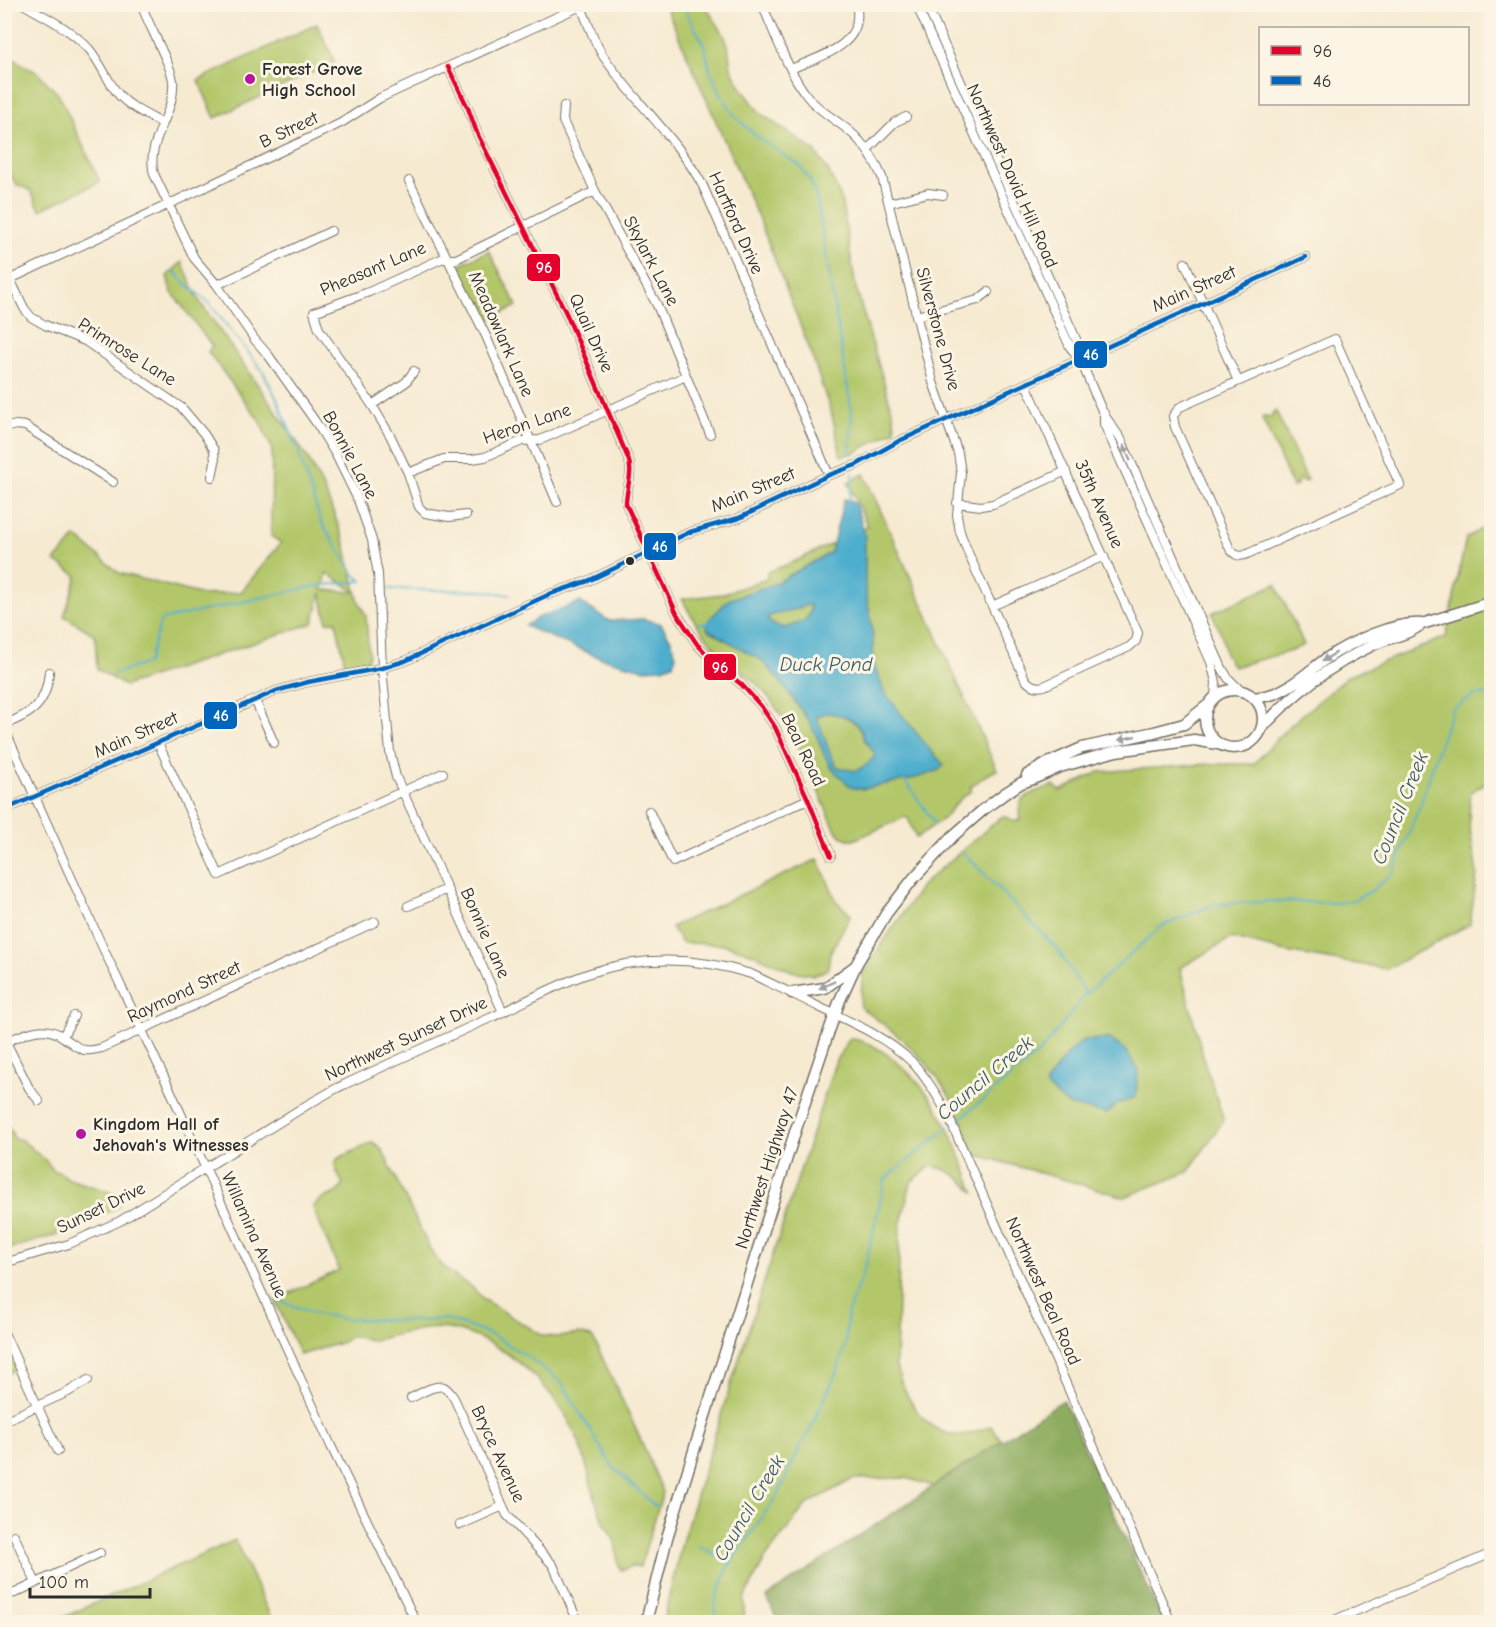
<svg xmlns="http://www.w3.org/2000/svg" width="1496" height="1627" font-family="'Comic Neue',sans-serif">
<rect width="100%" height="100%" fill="#fcf5e5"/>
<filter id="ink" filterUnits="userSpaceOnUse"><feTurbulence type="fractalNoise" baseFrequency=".0167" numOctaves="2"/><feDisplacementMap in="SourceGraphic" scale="12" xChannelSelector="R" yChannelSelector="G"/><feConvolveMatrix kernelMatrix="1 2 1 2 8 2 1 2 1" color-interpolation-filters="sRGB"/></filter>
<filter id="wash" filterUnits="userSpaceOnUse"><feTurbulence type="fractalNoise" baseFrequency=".008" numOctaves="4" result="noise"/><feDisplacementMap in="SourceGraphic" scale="24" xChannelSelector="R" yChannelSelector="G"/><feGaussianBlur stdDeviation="1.35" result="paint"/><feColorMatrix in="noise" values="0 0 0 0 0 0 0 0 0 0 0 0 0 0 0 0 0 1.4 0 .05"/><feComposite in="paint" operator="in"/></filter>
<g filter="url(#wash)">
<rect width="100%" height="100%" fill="#f6ead1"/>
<path fill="#b3c76b" stroke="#6f794b" stroke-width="1.5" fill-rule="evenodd" d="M665,5H705L723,33L728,45L731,68L741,87L760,113L815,151L830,174L841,198L856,288L894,417L895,430L854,453L841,456L832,415L810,350L761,224Z
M317,24L335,62L215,118L198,80Z
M4,54L38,73L59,95L100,182L40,210L30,190L17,185L5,167Z
M489,251L517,306L485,322L460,269L462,263Z
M182,262L198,299L211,318L289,430L308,459L324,489L344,540L358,599L366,616L369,656L367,660L345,664L336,621L327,622L321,593L313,623L125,686L97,669L95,635L64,616L77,576L55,561L76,537L119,573L203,595L241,592L281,543L271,536L272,449L259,420L208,352L212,346L171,291L167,276ZM327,573L354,591V592L322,590Z
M1276,411L1307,480L1304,482L1300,479L1297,482V485L1293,487L1262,418L1266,416L1268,418L1272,417V413Z
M864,474L997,770L988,774L970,787L972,790L959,800L944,818L916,838L908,818L905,817L856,839C847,840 840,837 835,829C815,786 797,735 769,698C754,678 733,665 716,648C702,633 691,617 682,599L722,594L767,579V572L789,564L868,527L848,482Z
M1491,523V779L1470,793L1469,823L1477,873L1470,924L1387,969L1286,952L1231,938L1180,968L1205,1064L1224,1120L1188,1172L1125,1197L974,1154C968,1138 963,1121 955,1106C930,1060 902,1037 860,1007L863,972L922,885L1001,817H1007L1014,822L1021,819C1020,815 1019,808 1020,804C1023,794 1046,788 1054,785L1060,791L1099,772L1208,764H1254L1285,730L1348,676L1446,637L1466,538Z
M1276,584L1304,645L1291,651L1233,667L1225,653L1222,636L1212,613Z
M818,859L837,902L851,915L830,953L828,968L824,971L814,975L792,971L754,954L723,944L682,943L671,927Z
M850,1038C857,1040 866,1042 872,1045C899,1060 925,1087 940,1113C955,1138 964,1167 975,1193C961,1179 953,1170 931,1166L911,1182L900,1227L896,1367C905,1396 924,1435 960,1435C970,1435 981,1430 991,1426L1002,1441L933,1486L906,1478L853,1479L806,1505L766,1557L744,1599V1622H663L682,1542L720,1418L836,1060Z
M5,1123L7,1129L10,1128L14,1138L22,1140L46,1161L54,1171L61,1173L69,1179L110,1192L114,1195L119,1206L100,1216L56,1235L5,1250Z
M371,1143L377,1145L382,1150L433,1255L449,1272L474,1289L484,1300L543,1336L558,1337L579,1334L591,1337L594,1340L640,1438L663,1492L640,1567L633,1566L621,1570C615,1560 618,1550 614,1540C611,1533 606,1527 603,1520C591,1495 589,1467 579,1442C557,1389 506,1340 450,1329C431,1326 409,1332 391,1336C385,1337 379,1340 373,1340C366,1340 358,1337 351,1336L343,1342L300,1355L275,1300L339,1270L313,1208C319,1195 339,1197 343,1184C339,1175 330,1165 339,1158Z
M4,1342L17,1369L5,1375H4Z
M235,1540L273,1622H53Z"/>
<path fill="#8eac5f" stroke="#5c6c45" stroke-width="1.5" d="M1063,1400L1163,1622H778L767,1597Z"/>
<path fill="#4eaecd" stroke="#3c6c7c" stroke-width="1.5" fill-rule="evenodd" d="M844,499L855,503L865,535V588L872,627L874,665L884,692L930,750L944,765L939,770L920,777L862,789L852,788L831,768L823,752L818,739L809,721L780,681L761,660L707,629L708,621L728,600L776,583L831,552ZM806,605H810V613L805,621L785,628L774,625L767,619L769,616C780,613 796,611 806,605ZM826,713C840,714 853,717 861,730C862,733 863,736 864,739C868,745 873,749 875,756L868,764L856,771L837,767C827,752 825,733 816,717Z
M580,602L609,621L643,619L661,624L671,640L676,656L673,664L663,668L643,669L601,658L525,626L537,618Z
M1110,1039L1124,1049L1138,1069L1136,1097L1115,1105L1107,1114L1068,1105L1045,1085L1063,1059L1083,1040Z"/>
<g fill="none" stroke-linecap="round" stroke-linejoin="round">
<path stroke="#4eaecd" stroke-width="2" d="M682,4L694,26L705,47L710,71L721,94L734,115L757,137L799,165L810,180L817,199L852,414L850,453
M174,271L182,280L209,303L262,370L276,397L296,445L321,522L348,565L354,574L362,581
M849,503L853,473
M388,589L485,591L510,595
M699,623L710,624
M113,674L148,663L161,620L315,586L362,581
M904,779L935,824
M964,853L1058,950L1086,994
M954,1124L1040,1052L1086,994L1162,926L1213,905L1273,901L1338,903L1354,900L1371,891L1393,873L1422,800L1438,749L1452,709L1473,696L1492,694
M277,1300L314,1313L343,1319L424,1321L446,1319L492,1335L530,1358L562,1383L612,1466L655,1506
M699,1546L731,1563
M714,1622L716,1598L729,1566L778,1494L803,1440L810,1430L838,1369L845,1345L848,1312L865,1267L885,1179L949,1127"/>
</g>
</g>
<g filter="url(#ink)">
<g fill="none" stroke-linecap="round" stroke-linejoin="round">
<defs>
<path id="minor" d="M23,4C45,17 71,29 89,49C101,63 107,81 119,95C131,108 147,115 162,123
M141,4C147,20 155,35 162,51C166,60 172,71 173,81C176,114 145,141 154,174L194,258L217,285L255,340L269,356L317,424L336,455L358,500L372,540L375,558L378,574L382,668L390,752L396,777L403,792L503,1012
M580,4C588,22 594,44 606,60C636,103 677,138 703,186L829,475
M762,4C774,32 789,73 807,96C817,109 830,116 843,126C861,139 873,156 882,177L933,382L958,453L961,473L957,515L960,532L969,555L1025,679C1030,686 1036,688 1044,686L1129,647L1136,641L1138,633L1026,384
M916,4L1070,347L1080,359L1103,413L1121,439L1222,668L1228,678L1241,691
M926,4L1076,339L1080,359
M448,67L468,108L477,133L566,313L628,458C634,473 626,488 626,504L677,614L697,644L713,661L742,685L761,706L775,727L808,799L831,856
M791,69C820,56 866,46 856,4
M564,106L563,121L595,191L657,305L710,434
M867,150L895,122L906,117
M409,181L486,336L557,502
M889,203L928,193L943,195
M1185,263L1238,381
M4,267L24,308L31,317L45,325L85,341L182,408L204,434L214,450L215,462L212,477
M4,282L341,123L380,98L585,4
M217,285L331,231
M916,316L978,300L988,292
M1335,339L1400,485L1245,555C1238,557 1235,555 1230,549L1175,427L1173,416L1180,407Z
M372,405L406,382L414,371
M1104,413V424L1211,662L1216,682L1215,697
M4,428L16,425L25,426L113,482
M408,473L444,459H472L485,457L522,441L540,440L686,376
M957,503L981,506L993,504L1066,471
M466,515L449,517L425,513L419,507L408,473L391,437L372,405L319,329L314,312L369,292L441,259H456L595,191
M4,549V573
M992,606L1104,556
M255,700L274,743
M4,725C34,712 46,705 49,672
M4,728L103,948L172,1094L331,1446L416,1622
M158,743L219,875L443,773
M4,810L276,691L308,682L382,668L405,661L550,594L588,581L690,532L739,518L829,475L856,465L899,441L1306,257
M649,811L673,862L808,799
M408,906L447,889
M63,1036L74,1016
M6,1042L29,1088L39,1101
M4,1043C23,1034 44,1023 63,1037C80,1048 80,1054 102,1048L375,922
M4,1263L69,1244L120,1221L307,1105L337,1088C388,1064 439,1041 490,1018C523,1003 557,984 590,973C644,955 697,957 751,974C774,985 798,996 821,1008C853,1023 886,1037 912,1062C926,1077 936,1094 946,1111L1171,1622
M4,1333L58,1451
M411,1398C420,1394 434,1384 444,1387C448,1389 451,1394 454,1398L507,1515L553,1565L578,1622
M4,1421L68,1392L88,1380
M460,1525L503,1506
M14,1535L36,1583
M4,1595L15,1593L100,1553
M1330,1622L1492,1553"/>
<path id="major" d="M1205 719a29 29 0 1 1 58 0a29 29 0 1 1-58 0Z
M1254,698C1260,697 1267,696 1273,694C1293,687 1310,670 1327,658C1349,643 1395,621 1422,624
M1263,727C1294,692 1333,664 1375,644C1391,637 1408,635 1422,624L1492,602
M1027,775L1048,763L1082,748L1154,732L1184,724L1208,705
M792,993L825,988L854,967
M646,1622L667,1538L696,1444L796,1129L828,1034L840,1000L856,965L886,914L913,879L953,836L984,809L1004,794L1021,783L1033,779L1060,767L1116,751L1194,740L1218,744"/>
</defs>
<use href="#minor" stroke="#726e65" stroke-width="10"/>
<use href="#major" stroke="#726e65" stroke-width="13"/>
<use href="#minor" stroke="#fff" stroke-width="8"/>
<use href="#major" stroke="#fff" stroke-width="10"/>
<defs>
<path id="bus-1" d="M448,67L468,108L477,133L566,313L628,458C634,473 626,488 626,504L677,614L697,644L713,661L742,685L761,706L775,727L808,799L831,856"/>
<path id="bus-2" d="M4,810L276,691L308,682L382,668L405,661L550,594L588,581L690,532L739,518L829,475L856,465L899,441L1306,257"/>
</defs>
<use href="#bus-1" stroke="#fcf5e5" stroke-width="9"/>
<use href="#bus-2" stroke="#fcf5e5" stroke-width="9"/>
<use href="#bus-1" stroke="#e4002b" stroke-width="4.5"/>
<use href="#bus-2" stroke="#0065bd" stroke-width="4.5"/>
</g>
<defs><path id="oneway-solid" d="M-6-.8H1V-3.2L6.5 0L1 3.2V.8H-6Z" transform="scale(1.5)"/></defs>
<g fill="#a0a0a0">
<use href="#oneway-solid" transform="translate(1127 453) rotate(-114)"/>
<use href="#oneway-solid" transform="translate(1329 657) rotate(148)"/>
<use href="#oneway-solid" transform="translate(1127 738) rotate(167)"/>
<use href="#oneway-solid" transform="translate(827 985) rotate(155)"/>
</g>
</g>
<g fill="#b5179e" stroke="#fcf5e5" stroke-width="2">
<circle cx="250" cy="79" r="6"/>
<circle cx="81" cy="1134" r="6"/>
</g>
<circle fill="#2b2b2b" stroke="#fcf5e5" stroke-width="2" cx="630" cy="561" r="5"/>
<g text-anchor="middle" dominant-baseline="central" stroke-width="6" stroke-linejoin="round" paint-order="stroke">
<g font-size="18" font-weight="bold" fill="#2b2b2b" stroke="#fcf5e5" text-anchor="start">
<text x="262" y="69">Forest Grove<tspan x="262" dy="21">High School</tspan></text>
<text x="93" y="1124">Kingdom Hall of<tspan x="93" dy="21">Jehovah's Witnesses</tspan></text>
</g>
<g font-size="18" fill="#2b2b2b" stroke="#fcf5e5">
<text transform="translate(289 130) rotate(-25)">B Street</text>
<text transform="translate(1012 176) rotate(66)">Northwest David Hill Road</text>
<text transform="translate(736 223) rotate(66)">Hartford Drive</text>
<text transform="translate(651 261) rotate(62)">Skylark Lane</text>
<text transform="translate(373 269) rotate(-23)">Pheasant Lane</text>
<text transform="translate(1194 289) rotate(-24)">Main Street</text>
<text transform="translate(938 329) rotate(75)">Silverstone Drive</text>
<text transform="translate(591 333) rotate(66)">Quail Drive</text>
<text transform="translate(501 334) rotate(66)">Meadowlark Lane</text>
<text transform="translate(127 352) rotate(32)">Primrose Lane</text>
<text transform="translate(527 424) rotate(-19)">Heron Lane</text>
<text transform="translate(350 455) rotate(62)">Bonnie Lane</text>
<text transform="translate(753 490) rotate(-23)">Main Street</text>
<text transform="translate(1099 504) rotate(66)">35th Avenue</text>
<text transform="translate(136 735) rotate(-24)">Main Street</text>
<text transform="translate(803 750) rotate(64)">Beal Road</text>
<text transform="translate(485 933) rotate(66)">Bonnie Lane</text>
<text transform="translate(184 992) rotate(-25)">Raymond Street</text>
<text transform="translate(406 1039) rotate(-25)">Northwest Sunset Drive</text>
<text transform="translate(767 1168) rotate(-72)">Northwest Highway 47</text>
<text transform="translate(101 1208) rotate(-26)">Sunset Drive</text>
<text transform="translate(254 1235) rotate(66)">Willamina Avenue</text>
<text transform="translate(1043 1291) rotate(66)">Northwest Beal Road</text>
<text transform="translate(498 1454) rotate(65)">Bryce Avenue</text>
</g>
<g font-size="20" font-style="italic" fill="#375964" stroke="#fcf5e5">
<text x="826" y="664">Duck Pond</text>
<text transform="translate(1400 808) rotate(-68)">Council Creek</text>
<text transform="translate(985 1078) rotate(-40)">Council Creek</text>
<text transform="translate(749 1508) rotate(-59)">Council Creek</text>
</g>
</g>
<g stroke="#fcf5e5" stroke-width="2">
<rect x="526" y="253" width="35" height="29" rx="6" fill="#e4002b"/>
<rect x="1073" y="340" width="35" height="29" rx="6" fill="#0065bd"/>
<rect x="643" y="532" width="34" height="29" rx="6" fill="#0065bd"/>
<rect x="703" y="653" width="34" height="28" rx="6" fill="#e4002b"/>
<rect x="203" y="701" width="35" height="29" rx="6" fill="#0065bd"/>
</g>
<g font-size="16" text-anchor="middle" font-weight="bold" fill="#fff">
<text x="544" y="273">96</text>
<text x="1091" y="360">46</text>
<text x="660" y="552">46</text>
<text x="720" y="673">96</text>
<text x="221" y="721">46</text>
</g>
<rect width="1496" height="1627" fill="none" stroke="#fcf5e5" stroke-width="24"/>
<rect x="1259" y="27" width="210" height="78" fill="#fcf5e5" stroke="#a8a49b" stroke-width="1.5"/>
<rect x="1271" y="46" width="30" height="9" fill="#e4002b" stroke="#a8a49b" stroke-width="1.5"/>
<text x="1313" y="57" font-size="18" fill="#2b2b2b">96</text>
<rect x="1271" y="76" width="30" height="9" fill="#0065bd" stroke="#a8a49b" stroke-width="1.5"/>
<text x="1313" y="87" font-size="18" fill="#2b2b2b">46</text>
<path d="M30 1588v9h120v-9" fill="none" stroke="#2b2b2b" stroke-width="3"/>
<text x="39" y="1588" font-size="18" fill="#2b2b2b" stroke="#fcf5e5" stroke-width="4.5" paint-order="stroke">100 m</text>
</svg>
